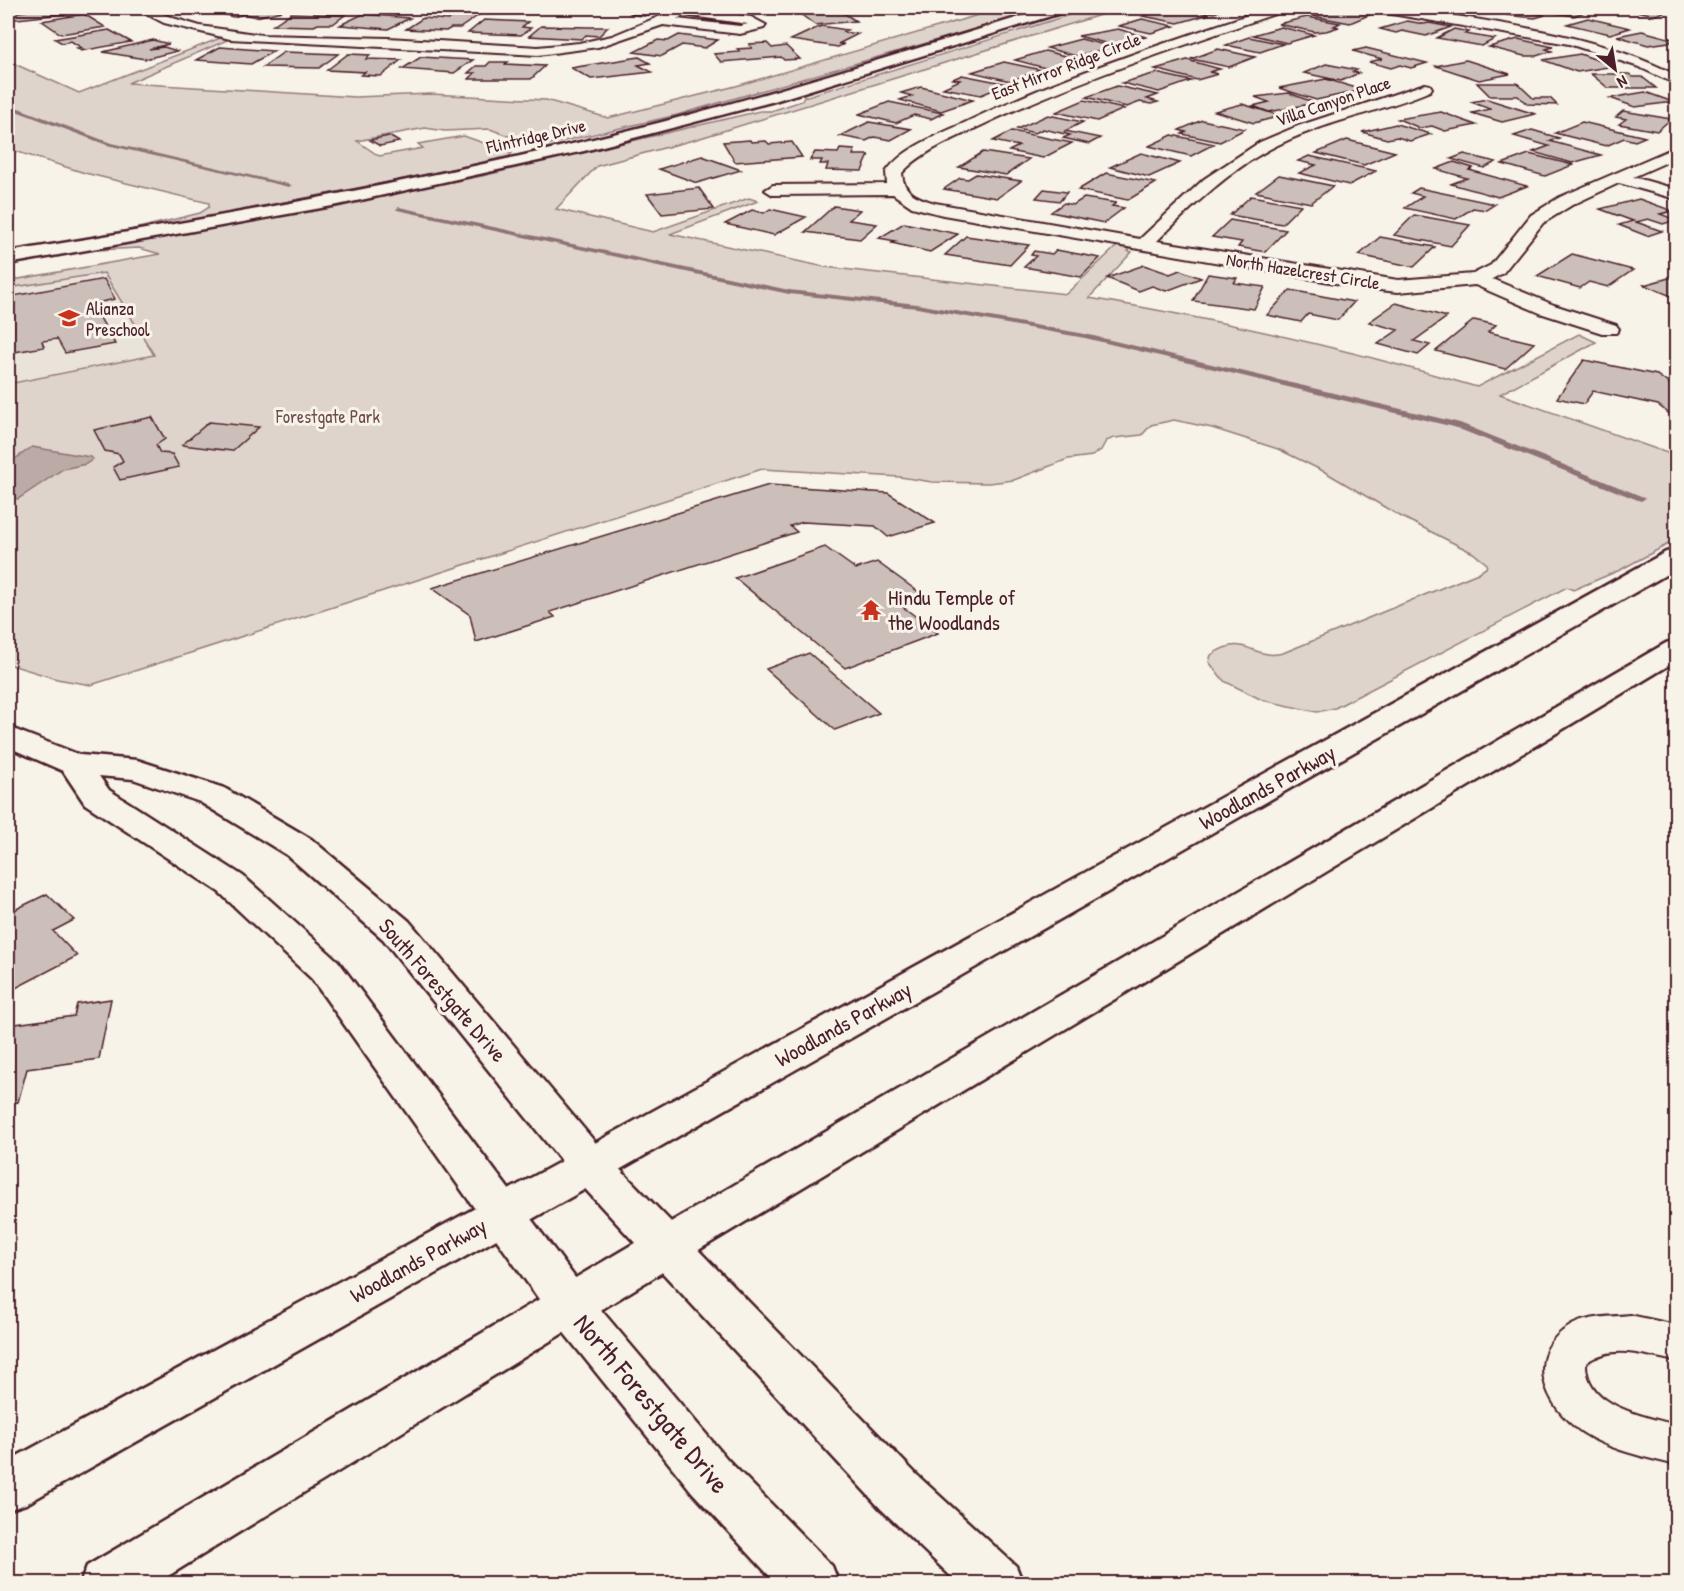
<svg xmlns="http://www.w3.org/2000/svg" width="1684" height="1591" font-family="'Patrick Hand',sans-serif">
<rect width="100%" height="100%" fill="#f7f3e8"/>
<filter id="ink" filterUnits="userSpaceOnUse"><feTurbulence type="fractalNoise" baseFrequency=".0167" numOctaves="2"/><feDisplacementMap in="SourceGraphic" scale="12" xChannelSelector="R" yChannelSelector="G"/><feConvolveMatrix kernelMatrix="1 2 1 2 8 2 1 2 1" color-interpolation-filters="sRGB"/></filter>
<g filter="url(#ink)">
<path fill="#eae3da" d="M99,266L154,355L8,384V281Z"/>
<path fill="#ded4cc" stroke="#947a7c" stroke-width="1.5" d="M1002,8H1048L677,115L538,147L490,129L445,131L425,128L357,141L379,156L423,148L418,144L464,136L512,153L508,157L400,180L110,235L200,213L209,207V203L85,173L8,149V61L79,93L223,37L232,38L128,83L355,97L431,94L546,100L608,118L736,86Z
M1092,8H1123L697,139L597,166L556,209L653,232L749,198L758,201L670,234L825,267L1066,294L1118,245L1131,248L1128,251L1132,252L1089,298C1221,320 1349,349 1477,387L1579,334L1596,342L1500,394L1676,456V540L1620,570L1573,590L1567,587L1335,708L1317,712L1262,700L1224,681L1209,662L1211,655C1246,631 1252,661 1283,653L1478,573L1486,568L1487,564L1473,553L1398,515L1325,472L1278,449L1212,428L1174,420L1151,425L1142,435L1114,438L1106,441L1101,450L1092,456L1068,459L1014,480L989,483L932,482L900,477L762,469L91,685L57,679L8,664V384L154,355L104,273L8,288V281L160,254L139,248L97,250L482,176L760,111H771L802,101L804,97Z"/>
<path fill="#bcaaa7" stroke="#8e7275" stroke-width="1.5" d="M32,447L90,457L93,459L86,464L63,469L18,499L8,497V464Z"/>
<g fill="none" stroke-linecap="round" stroke-linejoin="round">
<path fill="#8e7275" fill-rule="evenodd" d="M8,104L111,143L292,185L289,187L107,145L8,108Z
M399,207L789,290L917,304L1085,334L1460,423L1646,498L1641,501L1638,500L1454,427L1085,338L917,308L789,294L397,210L396,209Z"/>
</g>
<path fill="#ccbfb9" stroke="#4a1f2b" stroke-width="1.5" d="M25,8H90L91,11L8,20V13L26,11Z
M224,8H268L282,11L256,17L244,14L233,17L211,11Z
M613,8H666L648,11L654,12L644,16L630,14L636,11Z
M836,8L856,21L815,25L795,10Z
M907,8H962L908,10Z
M1168,8H1174L1210,14L1178,23L1143,16Z
M1186,8H1227L1214,13Z
M1335,8H1350L1376,12L1350,23L1313,16Z
M1460,8H1511L1516,9L1500,13L1493,11L1485,13Z
M1620,8H1675L1656,15Z
M1559,9L1582,13L1574,16L1550,12Z
M1520,10L1545,15L1535,18L1506,15Z
M291,13L345,15L333,24H318L314,26L273,25Z
M84,14L105,27L61,34L42,21Z
M363,14L410,18L388,29L340,25Z
M456,14L479,15L460,28H451L446,31L406,29L423,18L448,20Z
M1307,17L1340,23L1334,26L1339,27L1326,31L1315,32L1278,24Z
M1588,18L1630,28L1610,34L1567,24Z
M1142,19L1174,26L1151,33L1119,26Z
M484,20L528,22L522,27L531,28L521,35L468,33Z
M1407,21L1424,24L1429,23L1451,27L1426,36L1402,31L1396,33L1380,29Z
M541,26L589,27H608L599,36L586,35L582,39L529,36Z
M821,26L847,30L842,32L858,34L838,44H844L838,47L791,40Z
M1281,27L1314,35L1287,43L1253,35Z
M1118,29L1146,37L1113,45L1078,36Z
M1454,29L1469,32L1465,34L1495,39L1482,46L1437,38Z
M109,30L131,42L81,51L77,48H82L71,41L62,43L55,39Z
M1642,31L1676,40V41L1648,45L1617,36Z
M679,35L718,40L705,48L682,45L662,56L634,52L658,40L668,41Z
M1249,37L1283,44L1260,52L1226,45Z
M1081,39L1113,47L1076,56L1047,48Z
M1518,39L1553,47L1546,49L1552,51L1536,56H1524L1489,47Z
M153,40L169,44L149,49L164,47L177,51L145,59L103,52Z
M767,43L772,48L786,46L800,59L784,60L781,57L721,62L714,54L740,52L737,49L752,48L749,44Z
M220,47L274,51L251,64L196,60Z
M1366,48L1427,63L1411,68L1400,65L1391,68L1369,62L1382,59L1353,51Z
M1218,49L1255,57L1229,67L1191,59Z
M1045,51L1077,59L1049,69L1015,60Z
M284,52L338,54L319,68L263,67Z
M348,54L370,55L366,59L401,60L381,76L361,75L365,72L327,70Z
M1580,54L1614,66L1577,72L1543,60Z
M421,57L454,59L473,60L454,73L402,69Z
M639,57L650,63L638,65L652,72L591,79L571,68Z
M1187,60L1220,69L1209,72L1218,74L1197,80L1155,69Z
M1466,60L1510,74L1479,80L1436,66Z
M490,62H508L505,64L545,66L531,79H469L475,73H468L476,66H486Z
M1004,62L1041,70L1010,81L972,72Z
M1326,64L1357,70L1353,72L1359,73L1341,81L1304,73Z
M1156,73L1191,81L1159,92L1122,83Z
M1591,74H1629L1633,77H1642L1656,88H1608Z
M962,75L1008,84L981,95L943,88L960,80L953,79Z
M1326,79L1363,90L1316,100L1279,88Z
M1477,83H1517L1533,98H1550L1557,105L1527,104L1518,96H1490Z
M1117,86L1158,95L1147,99L1158,102L1151,104L1140,102L1127,107L1086,97Z
M921,87L973,100L941,111L900,100L912,96L901,93Z
M1645,92L1673,102L1635,107L1610,98Z
M1289,93L1315,103L1269,112L1253,106L1269,102L1255,97Z
M1487,99L1535,114L1502,122L1472,113L1490,109L1471,102Z
M1084,100L1124,109L1097,121L1056,112Z
M889,102L943,113L931,119L914,115L896,123L859,114Z
M1242,104L1281,116L1254,123L1215,111Z
M1623,111L1671,119L1657,131L1619,124L1626,119L1616,117Z
M1441,112L1476,125L1445,131L1432,126L1420,128L1398,119Z
M1048,115L1083,122L1065,131L1100,138L1089,144L1063,138L1070,135L1043,129L1035,133L1017,129Z
M1202,120L1245,129L1220,142L1182,134L1186,132L1179,130Z
M869,122L911,129L891,140L874,137L866,141L840,136Z
M1582,122L1645,137L1635,141L1624,138L1606,146L1555,133Z
M1396,124L1431,134L1410,141L1397,137L1387,139L1362,132Z
M1532,130L1559,138L1549,141L1601,155L1572,163L1533,152L1549,146L1514,136Z
M1012,131L1072,143L1043,158L1009,151L1019,146L993,141Z
M1172,135L1214,144L1191,156L1149,146Z
M389,136L399,142L380,146L370,140Z
M750,140L751,142L766,141L769,144L792,142L802,157L735,162L723,142Z
M1347,140L1395,152L1364,165L1316,153Z
M840,149L855,150L853,155H869L862,171L826,170L828,164H820L822,160H810L815,152L838,153Z
M983,152L1029,159L1006,175L959,167Z
M1141,153L1180,163L1149,177L1110,167Z
M1464,154L1496,162L1484,168L1451,159Z
M1529,154L1573,165L1545,176L1502,164Z
M702,156L741,170L697,183L659,169Z
M1309,156L1376,171L1349,185L1299,173L1316,165L1298,161Z
M1454,162L1473,168L1469,170L1527,186L1498,197L1451,184L1467,178L1436,169Z
M1106,173L1156,183L1128,200L1078,190Z
M976,174L1021,181L997,198L944,189L960,178L968,179Z
M1279,175L1333,186L1311,203L1256,192Z
M699,188L714,209L662,214L647,194Z
M1419,188L1495,204L1486,210L1473,208L1456,219L1405,208L1423,196L1411,193Z
M1044,189L1067,192L1060,201L1036,198Z
M1251,196L1301,205L1282,224L1230,215Z
M1084,198L1116,203L1112,206L1124,208L1104,223L1051,212L1064,203L1073,205Z
M1639,199L1673,211L1660,214L1676,220L1663,224L1648,219L1636,222L1662,231L1647,236L1619,225L1633,221L1600,209Z
M834,206L860,210L849,220L877,224L860,239L805,232Z
M770,209L806,217L774,235L725,224L752,210L764,213Z
M1414,215L1470,225L1451,246L1394,235Z
M1230,220L1286,230L1265,252L1238,247L1242,242L1212,237Z
M904,223L958,234L930,252L892,243L896,241L879,238Z
M966,236L1029,245L1010,265L945,255Z
M1380,237L1435,247L1414,267L1359,255Z
M1056,250L1100,258L1081,277L1024,267L1036,256L1031,255L1034,251L1052,254Z
M1572,254L1633,270L1608,287L1589,282L1580,288L1537,276Z
M1144,265L1170,274L1180,270L1201,278L1166,291L1152,286L1139,291L1107,278Z
M1208,274L1237,278L1234,283L1265,287L1254,309L1193,301Z
M1676,276V298L1644,285Z
M104,279L115,299L92,304L115,344L65,353L57,339L42,341L44,347L8,353V297Z
M1290,290L1354,302L1338,320L1308,314L1301,322L1267,315Z
M1396,303L1447,317L1414,341L1430,345L1418,355L1378,344L1398,330L1369,322Z
M1474,320L1496,325L1488,332L1534,343L1505,369L1436,351Z
M1584,360L1657,375L1676,389L1672,398H1676V419L1658,405L1593,391L1584,404L1557,398Z
M152,417L165,439L156,445L160,453L172,454L179,467L120,480L113,467L123,461L119,454L105,451L94,430Z
M209,422L259,427L232,451L182,445Z
M769,485L888,493L935,523L888,537L875,526L803,522L790,526L797,532L550,612L555,617L476,642L470,615L432,588Z
M825,547L856,569L877,562L927,598L903,607L938,633L845,668L735,578Z
M809,653L879,713L835,730L766,669Z
M47,894L74,920L53,931L77,956L8,992V913Z
M111,999L99,1059L27,1069L18,1102L8,1104V1025L74,1016L77,1004Z"/>
<g fill="none" stroke-linecap="round" stroke-linejoin="round">
<defs>
<path id="minor" d="M135,8H150L173,18L200,26L262,35L388,38L538,47L579,43L612,36L680,8H695L751,17L766,25L764,28L740,34L663,25L598,47L538,55L230,39L164,23ZM684,15L748,24L740,26L677,19Z
M1269,8H1285L1283,11C1179,47 1075,80 976,128C951,140 921,152 902,173C903,193 918,198 935,203L1140,239L1204,179L1260,142L1298,126L1425,84L1430,85L1432,88L1430,91C1378,113 1320,122 1270,149C1227,172 1192,207 1157,241L1398,280L1473,274L1491,265L1531,215L1560,197L1676,147V158L1633,177L1676,189V199L1619,183L1572,205L1543,223L1503,273L1492,279L1554,305L1616,325L1619,329L1616,333H1602L1540,313L1475,285L1398,292L1370,289L943,215L912,207L893,194L773,195L765,190L773,185L887,184L886,172C903,148 936,136 962,124C1061,76 1165,43 1269,8Z
M1374,8C1400,5 1429,12 1456,16C1532,28 1607,40 1676,75V84L1639,67L1569,44L1380,12Z
M1630,1315L1676,1325V1361C1646,1356 1613,1342 1586,1363C1585,1407 1644,1416 1676,1425V1465C1645,1457 1609,1450 1582,1432C1543,1406 1523,1352 1572,1325C1588,1316 1612,1317 1630,1315Z"/>
<path id="tertiary" d="M1049,8H1069L1067,11L771,102L584,151L338,205L8,264V252C227,216 447,177 662,122C793,88 921,47 1049,8Z
M8,727L80,755L137,760L224,788L311,839L409,921L605,1154L917,1475L1016,1566L1023,1584H959L881,1509L575,1178L383,939L287,855L200,802L133,779L99,776L109,790L243,876L338,961L585,1291L728,1460L832,1566L839,1584H777L692,1492L553,1319L312,979L219,892L85,804L63,771L8,747Z"/>
<path id="primary" d="M1676,550V569L605,1178L26,1504L8,1510V1461L575,1154L1666,552Z
M1676,640V661L682,1260L155,1584H80L87,1566L650,1234L1666,643Z"/>
</defs>
<use href="#minor" stroke="#4a1f2b" stroke-width="4"/>
<use href="#tertiary" stroke="#4a1f2b" stroke-width="5"/>
<use href="#primary" stroke="#4a1f2b" stroke-width="5"/>
<use href="#minor" fill="#f7f3e8" fill-rule="evenodd"/>
<use href="#tertiary" fill="#f7f3e8" fill-rule="evenodd"/>
<use href="#primary" fill="#f7f3e8" fill-rule="evenodd"/>
</g>
</g>
<defs>
<symbol id="school-bare" viewBox="-9 -9 18 18"><path d="M0-5L7-2L0 1L-7-2ZM-4 1L0 2.5L4 1V4Q0 6-4 4Z" fill="#c8321e" stroke="#f7f3e8" stroke-width="2.5" paint-order="stroke"/></symbol>
<symbol id="temple-bare" viewBox="-9 -9 18 18"><path d="M0-6L5-2H3V0L6.5 2.5H4V6H1.5V3h-3V6H-4V2.5H-6.5L-3 0V-2H-5Z" fill="#c8321e" stroke="#f7f3e8" stroke-width="2.5" paint-order="stroke"/></symbol>
</defs>
<g fill-rule="evenodd">
<use href="#school-bare" x="54" y="303" width="30" height="30"/>
<use href="#temple-bare" x="856" y="595" width="30" height="30"/>
</g>
<g text-anchor="middle" dominant-baseline="central" stroke-width="6" stroke-linejoin="round" paint-order="stroke">
<g font-size="18" fill="#4a1f2b" stroke="#f7f3e8">
<text transform="translate(1066 66) rotate(-21)">East Mirror Ridge Circle</text>
<text transform="translate(1333 101) rotate(-19)">Villa Canyon Place</text>
<text transform="translate(536 136) rotate(-13)">Flintridge Drive</text>
<text transform="translate(1303 271) rotate(9)">North Hazelcrest Circle</text>
</g>
<g font-size="18" fill="#4a1f2b" stroke="#f7f3e8" text-anchor="start">
<text x="86" y="308">Alianza<tspan x="86" dy="21">Preschool</tspan></text>
</g>
<g font-size="18" fill="#6f4c53" stroke="#f7f3e8">
<text x="328" y="416">Forestgate Park</text>
</g>
<g font-size="22" fill="#4a1f2b" stroke="#f7f3e8" text-anchor="start">
<text x="888" y="597">Hindu Temple of<tspan x="888" dy="25">the Woodlands</tspan></text>
</g>
<g font-size="22" fill="#4a1f2b" stroke="#f7f3e8">
<text transform="translate(1267 787) rotate(-29)">Woodlands Parkway</text>
<text transform="translate(443 990) rotate(49)">South Forestgate Drive</text>
<text transform="translate(843 1024) rotate(-29)">Woodlands Parkway</text>
<text transform="translate(418 1260) rotate(-29)">Woodlands Parkway</text>
</g>
<g font-size="27" fill="#4a1f2b" stroke="#f7f3e8">
<text transform="translate(652 1403) rotate(50)">North Forestgate Drive</text>
</g>
</g>
<rect width="1684" height="1591" fill="none" stroke="#f7f3e8" stroke-width="30"/>
<rect x="15" y="15" width="1654" height="1561" fill="none" stroke="#4a1f2b" stroke-width="2" filter="url(#ink)"/>
<g transform="translate(1615 69) rotate(150)" stroke="#f7f3e8" stroke-width="4.5" paint-order="stroke">
<path d="M0-4.5L10 22L0 15L-10 22Z" fill="#4a1f2b"/>
<text y="-9" font-size="16" font-weight="bold" text-anchor="middle" fill="#4a1f2b">N</text>
</g>
</svg>
